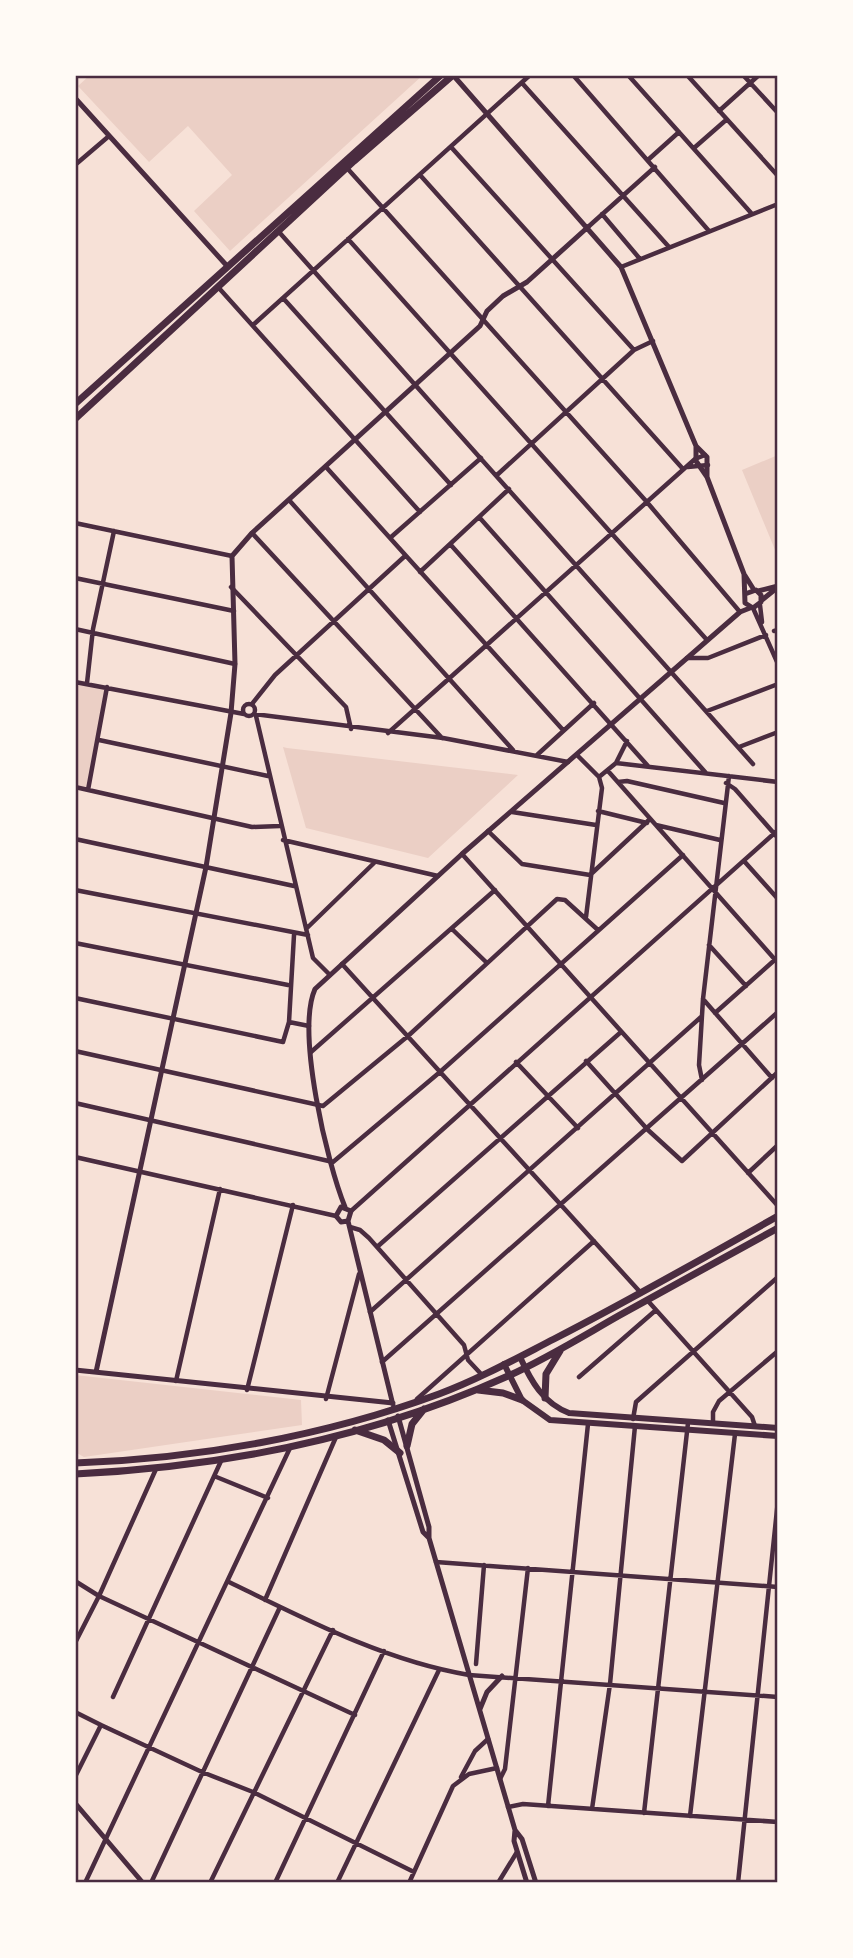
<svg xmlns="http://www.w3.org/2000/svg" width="853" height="1958" font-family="'Exo 2',sans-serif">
<rect width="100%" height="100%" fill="#f7e1d7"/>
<path fill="#ebcfc5" d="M90,75H423L230,251L194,211L232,175L188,126L149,162L78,86Z
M778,455V557L742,470Z
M75,682L107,687L88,789L75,787Z
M283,747L287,748L518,775L428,858L306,828Z
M75,1375L301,1400L302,1425L84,1457L75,1452Z"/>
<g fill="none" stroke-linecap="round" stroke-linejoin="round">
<path stroke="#4a2c40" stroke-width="4.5" d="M573,75L709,231
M628,75L752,214
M687,75L778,176
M743,75L778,113
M522,83L669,247
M719,111L759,75
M451,147L634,350
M694,148L726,120
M649,159L679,132
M75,165L109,136
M347,168L646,501L740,612
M420,175L683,469
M602,214L640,259
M588,227L655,167
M279,232L753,764
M348,239L707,640
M621,267L778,204
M218,287L420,512
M283,298L451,485
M253,325L530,75
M326,467L563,730
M688,467L708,465
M497,475L634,350L653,341
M289,500L513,750
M479,517L706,773
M75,523L232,556
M252,533L442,738
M390,538L481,458
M450,544L648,766
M420,572L509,489
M75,578L234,611
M231,587L346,707L351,729
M760,605L762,622
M753,608L778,664
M75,629L235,664
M774,631L778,630
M687,658H708L766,635
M75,682L244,714
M87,683L93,629L114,531
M243 710a6 6 0 1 1 12 0a6 6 0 1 1-12 0Z
M252,704L275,675L405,556
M707,711L778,684
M254,714L443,738L568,762
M256,716L313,958L329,974
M388,733L695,459L705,455
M99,740L268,776
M739,747L778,732
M537,755L594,703
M577,755L599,777L616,763L627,741
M616,763L778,782
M608,771L778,963
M618,782L627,781L724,803
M726,783L735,789L778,838
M75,787L252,827L280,826
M88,790L107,687
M598,811L647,823
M512,812L596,825
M656,825L720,840
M488,831L522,864L590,875L650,819
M75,839L294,886
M283,840L438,876
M462,854L778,1206
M744,861L778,899
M75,890L308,935
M586,917L602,788L599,777
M307,928L374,863
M452,929L487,963
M75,943L288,985
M709,945L746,986
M342,964L641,1293
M75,998L283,1042L289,1022L294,935
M703,999L772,1078
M715,1013L778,957
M289,1022L309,1026
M75,1051L323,1106L408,1036L557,899L565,900L598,930
M311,1052L495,890
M586,1061L648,1130L682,1161L778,1072
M516,1062L578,1128
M702,1080L699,1065L703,999L729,776
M75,1103L333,1162L440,1072L683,855
M75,1157L336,1216
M748,1173L778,1145
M351,1211L778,830
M350,1227L360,1230L369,1238L464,1345L468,1360L482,1375
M377,1247L621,1032
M648,1301L752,1417L755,1426
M370,1312L701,1017
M382,1362L778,1012
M579,1377L656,1310
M176,1381L220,1189
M247,1390L293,1205
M326,1399L359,1274
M417,1399L594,1241
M633,1419L636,1402L778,1277
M713,1423V1412L719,1401L778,1351
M214,1476L268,1498
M436,1562L778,1587
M75,1581L99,1596L156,1469
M229,1582C305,1619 385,1661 469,1675L778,1697
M265,1600L336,1437
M75,1643L99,1596L355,1715
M476,1664L484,1565
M113,1697L221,1461
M75,1712L101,1725
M75,1777L101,1725L202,1772L253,1792L414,1872
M461,1777L475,1751L488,1739
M500,1779L505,1769L528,1568
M548,1806L588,1424
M508,1807L523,1804L778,1822
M592,1809L610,1684L635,1426
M644,1813L688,1423
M690,1816L735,1434
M85,1883L290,1448
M151,1883L280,1607
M210,1883L333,1630
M275,1883L384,1651
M337,1883L439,1670
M409,1883L453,1786L469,1774L497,1768
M498,1883L517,1852
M738,1883L778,1500"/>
<path stroke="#4a2c40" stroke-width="5" d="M453,75L621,267L696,446L707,457V477
M75,98L228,267
M696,446V461L707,477L744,574L754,590
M744,574L745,603L753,608L761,602V595L756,590L745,594
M758,591L778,586
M762,600L778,587
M345,1207C327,1163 296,1032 315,989L462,854L740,612L750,608
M348,1221L341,1222L336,1216L341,1207L351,1211L348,1221L393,1405
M75,1370L393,1403
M96,1372L206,867L231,713L235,664L232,556L252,533L480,326L487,311L503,296L527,282L588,227
M398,1416L429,1527V1538
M388,1420L423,1532L429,1538L515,1830L522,1839L536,1883
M480,1709L487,1692L502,1676
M75,1803L143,1883
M515,1830L514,1841L527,1883"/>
<path stroke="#4a2c40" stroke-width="6" d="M520,1357C531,1381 543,1403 569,1413L778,1428
M504,1364L522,1400L550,1420L778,1436"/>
<path stroke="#4a2c40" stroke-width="7" d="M478,1390L503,1393L522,1400
M545,1398L546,1374L560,1351
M355,1430L384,1440L400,1453
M407,1446L412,1424L424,1409
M75,1463C197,1459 325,1436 439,1394C479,1379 517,1358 554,1339C630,1300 704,1258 778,1216
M75,1474C224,1467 371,1438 508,1376C546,1359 583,1336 620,1315C672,1286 725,1257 778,1228"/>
<path stroke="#4a2c40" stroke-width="7" d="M75,404L441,75
M75,419L354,161L453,75"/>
</g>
<rect width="853" height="1958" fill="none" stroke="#fffaf5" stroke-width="154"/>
<rect x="77" y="77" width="699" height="1804" fill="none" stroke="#4a2c40" stroke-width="2.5"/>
</svg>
